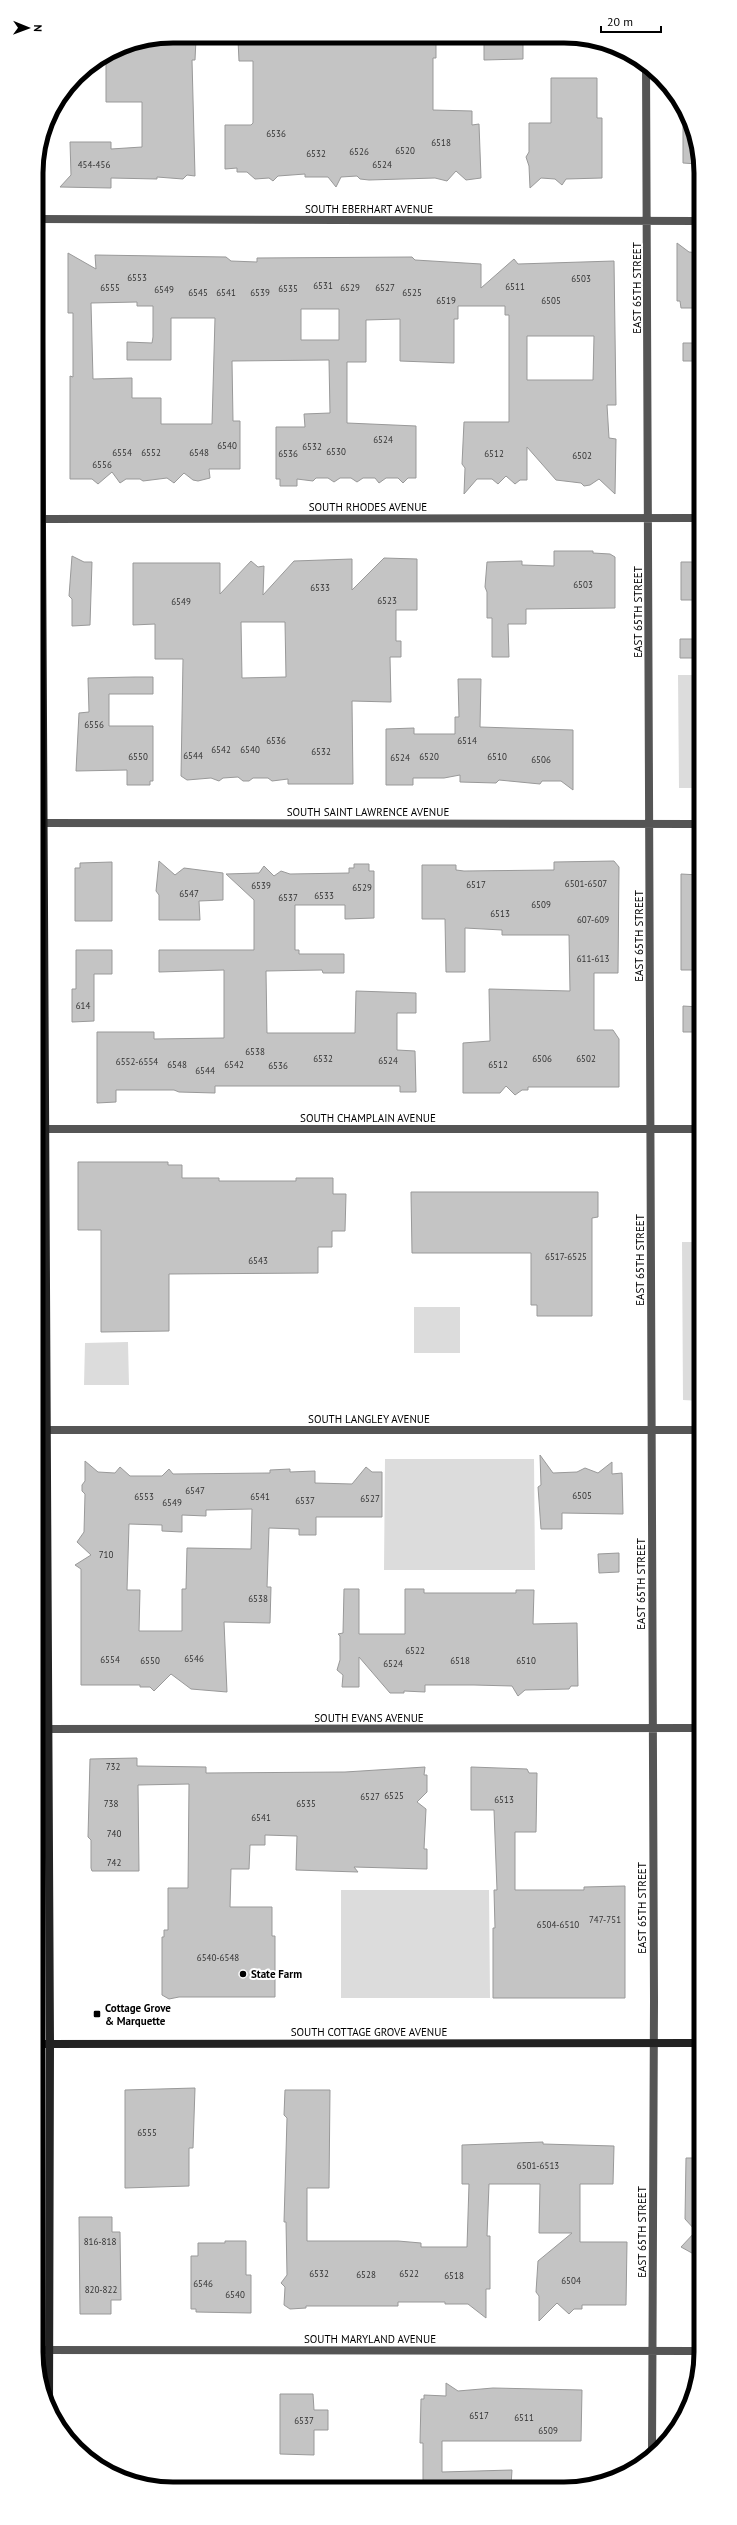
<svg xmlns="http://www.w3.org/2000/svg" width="737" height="2525" font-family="'PT Sans',sans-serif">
<rect width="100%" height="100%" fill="#fff"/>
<path fill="#dcdcdc" d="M678,675H699V788H679Z
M682,1242H700V1401L683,1400Z
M414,1307H460V1353H414Z
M128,1342L129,1385H84L85,1343Z
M385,1459H534L535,1570H384Z
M341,1890H489L490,1998H341Z"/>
<path fill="#c4c4c4" stroke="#999" fill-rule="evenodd" d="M302,37L436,40V58H433V110L472,111V125L479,124L481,178L466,180L456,171L447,181L435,178L369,180L360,179L357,176L341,177L336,187L328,177H305V174L278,176L273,181L269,178L255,179L247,172H237V168L225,169V125H251L253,123V61H239L238,40L302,41Z
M506,38H523V59L484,60V40Z
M157,39H196L195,60H192L195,176L187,175L183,179L157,177V179L111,178V188L60,187L71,175L70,142H111V149L142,147V102H106V57L121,46Z
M551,78H597V118H602V178L566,179L562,185L555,179L541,178L530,188L529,166L526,157L529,152V123H551Z
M683,109L687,112L698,147V164L683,163Z
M677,243L689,252L699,253V308H681L680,301H677Z
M68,253L96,269L95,255L226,257L231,261L257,262V258L412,257L415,260L481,264V288L514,259L518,264L614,261L616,405H607L609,438L616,439L615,494L599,479L590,485L584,486L581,483L556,480L527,447V480H520L515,484L506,476L498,484L492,479H477L464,494L465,468L462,464L464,422H509V315H505V306H458V319H454V363L400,361V319L366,320V362H347V423L416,426V478H408L403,483L398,478H386L379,483L375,478H363L357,482L351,478H340L334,482L328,478H316L313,481L297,479V486H280V479H276V427H305L304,414L330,413L329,360L232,361L233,421H240V469H209L210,478L198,481L193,480L184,473L174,483L167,478L143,481L140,479H126L120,483L112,472L98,484L92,479H70V376L73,377V313H68ZM137,302V306H153V337L152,343L127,342V360H171V318H215L212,424H161V398H132V378L93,379L91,303ZM301,309H339V340H301ZM527,336H594L593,380H527Z
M683,343H699V361H683Z
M554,551H593V553L610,554L615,557V608L526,609V624H508L509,657H492V618H487V592L485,587L487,562L522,561V565L554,566Z
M72,556L84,562H92L90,625L72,626V599L69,596Z
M384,558L417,559V610H396V641H401V657H390L391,702L352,701L353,784H288V779L272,781L268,778H253L249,781H243L238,777L223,778L219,781L211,778L187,780L181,776L183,659H155V624L133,625V563H220V594L251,561L258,567L264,566L263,595L294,561L352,559V590ZM241,622H285L286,677L242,678Z
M681,562H698V600H681Z
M680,639H698V658H680Z
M135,677H153V694H109V726H153V781H150V785H127V770L76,771L79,713L89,712L88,678Z
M458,679H481L480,727L573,730V790L561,781H542L540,784L499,780L496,783L460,782V775L444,778H413V785H386V729L414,728V734H455V717H459Z
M159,861L175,875L184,868L223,873V900L199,901L200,920H159V895L156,891Z
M614,861L619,867L618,973H594V1030H613L619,1039V1087H528V1090H522L515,1095L506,1086L500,1093H463V1043L490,1041L489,989L570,991L569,935H502V930L465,928V972H446L445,919H422V865H456V870L464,871L554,870V862Z
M112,862V921H75V868H80V863Z
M354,864H369V871H374V918L345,919V905H295V950H299V954H344V973H323L322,970L266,971L267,1033H355L356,991L416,993V1013H397V1050L415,1051L416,1092H400V1086H215V1093L179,1092L174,1090H116V1102L97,1103V1032H154V1039L224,1038V970L159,972V950H254V900L226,874L259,873L264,866L274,876L281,871L290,874L349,873V868H354Z
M681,874L699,875V970H681Z
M76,950H112V974H94V1021L72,1022V989H76Z
M683,1006L699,1007V1032H683Z
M78,1162H168V1165H182V1178H219V1181H296V1178H333V1194H346L345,1231H332V1247H318V1273L169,1274V1331L101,1332V1230H78Z
M411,1192H598V1217L592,1218V1316H537V1305H531V1253H412Z
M540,1455L553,1473L577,1472L585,1468L598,1473L612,1462V1474L622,1473L623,1514L562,1513V1529H541L538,1487L541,1485Z
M85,1461L98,1472L115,1473L120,1467L130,1476H162L169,1469L173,1474L270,1473V1470L290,1469V1472L315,1471V1483L352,1484L366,1467L372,1472H382V1517H316V1535H299V1529L269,1528L267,1587H271L270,1623L224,1622L227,1692L191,1689L171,1674L154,1691L150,1687H140V1685H81V1569L75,1565L91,1555L77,1542L84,1532L85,1494L82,1491V1485L85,1481ZM252,1509L251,1549L187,1548L186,1589H182V1631H139L140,1590H127L129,1524L162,1525V1531L182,1532V1515L206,1516V1510Z
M619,1553V1572L599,1573L598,1554Z
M344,1589H359V1634H405V1589H424V1593H516V1590H534L533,1624L577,1623L578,1686H571L569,1689L525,1690L518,1696L512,1686L474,1685H425V1692L404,1691V1693H390L359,1657V1687H342L343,1675L337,1670L340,1660V1636L338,1634L343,1633Z
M137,1758V1766L206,1767V1773L345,1772L425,1767L424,1775H427V1792L417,1802L426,1809L424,1849H427V1869L354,1867L358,1872L296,1870L297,1836L265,1835V1845H250L249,1869H231L230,1907H272V1936H275V1997H179L169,1999L162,1995V1937H164V1930H168V1888H188L189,1784L138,1785L139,1871H92L91,1868V1840L88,1837L90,1759Z
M471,1767L527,1769L529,1773H537L536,1832H515V1890H584V1887L625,1886V1998H493V1928H495L494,1890H497L494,1810H471Z
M195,2088L193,2148H189V2186L125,2188V2090Z
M285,2090H330L329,2188H307V2241H398L421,2243V2247H467L469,2184H462V2145L543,2142V2144L614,2146L613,2184H580V2242H627L626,2305H582V2309H574L569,2314L557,2303L539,2321V2296L536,2292L538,2261L572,2233H539L540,2184H489L487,2236H490V2289H486V2318L468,2304H445V2302H398V2306H306V2308L290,2309L284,2305L285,2287L281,2283L287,2275L286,2222H284L287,2118L284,2115Z
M686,2158H701V2258L681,2247L696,2231L685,2219Z
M79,2217H112V2232H120L121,2300H111V2314H80Z
M225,2241H246V2275H251V2313L196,2312V2309H191V2256H198V2243H225Z
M446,2383L458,2391L493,2388L582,2390L581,2441H442V2472L512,2470L511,2486H423V2443H420L421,2399H424V2395L446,2396Z
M280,2394H313L314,2410H328V2430H314V2455L280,2454Z"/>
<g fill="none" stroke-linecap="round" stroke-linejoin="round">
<path stroke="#555" stroke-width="8" d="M646,65L654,2001L652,2454
M36,219L698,221
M37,519L699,518
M37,823L699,824
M37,1129H699
M38,1430H700
M38,1729L700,1728
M39,2350L701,2351"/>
<path stroke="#222" stroke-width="8" d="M40,150L50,2044L49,2409
M38,2044L700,2043"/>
</g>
<g fill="#000" stroke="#fff" stroke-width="1.5">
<circle cx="243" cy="1974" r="4"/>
<rect x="93" y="2010" width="8" height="8" rx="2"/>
</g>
<g text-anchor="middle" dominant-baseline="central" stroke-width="4" stroke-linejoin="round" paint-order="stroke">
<g font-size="9" fill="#313131">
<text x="276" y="133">6536</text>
<text x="441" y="142">6518</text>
<text x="405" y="150">6520</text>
<text x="359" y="151">6526</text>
<text x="316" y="153">6532</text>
<text x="94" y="164">454-456</text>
<text x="382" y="164">6524</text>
<text x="137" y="277">6553</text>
<text x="581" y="278">6503</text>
<text x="323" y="285">6531</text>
<text x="515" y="286">6511</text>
<text x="110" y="287">6555</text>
<text x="350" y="287">6529</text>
<text x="385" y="287">6527</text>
<text x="288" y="288">6535</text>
<text x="164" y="289">6549</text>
<text x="198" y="292">6545</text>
<text x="226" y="292">6541</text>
<text x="260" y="292">6539</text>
<text x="412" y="292">6525</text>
<text x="446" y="300">6519</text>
<text x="551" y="300">6505</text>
<text x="383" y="439">6524</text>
<text x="227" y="445">6540</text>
<text x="312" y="446">6532</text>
<text x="336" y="451">6530</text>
<text x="122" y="452">6554</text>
<text x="151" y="452">6552</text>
<text x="199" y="452">6548</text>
<text x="288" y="453">6536</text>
<text x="494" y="453">6512</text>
<text x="582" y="455">6502</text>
<text x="102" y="464">6556</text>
<text x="583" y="584">6503</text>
<text x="320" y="587">6533</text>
<text x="387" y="600">6523</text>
<text x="181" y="601">6549</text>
<text x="94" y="724">6556</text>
<text x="276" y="740">6536</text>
<text x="467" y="740">6514</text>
<text x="221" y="749">6542</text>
<text x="250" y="749">6540</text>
<text x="321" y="751">6532</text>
<text x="193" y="755">6544</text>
<text x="138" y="756">6550</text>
<text x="429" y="756">6520</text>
<text x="497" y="756">6510</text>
<text x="400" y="757">6524</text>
<text x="541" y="759">6506</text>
<text x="586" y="883">6501-6507</text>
<text x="476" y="884">6517</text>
<text x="261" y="885">6539</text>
<text x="362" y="887">6529</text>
<text x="189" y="893">6547</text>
<text x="324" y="895">6533</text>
<text x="288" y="897">6537</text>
<text x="541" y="904">6509</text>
<text x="500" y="913">6513</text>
<text x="593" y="919">607-609</text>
<text x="593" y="958">611-613</text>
<text x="83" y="1005">614</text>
<text x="255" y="1051">6538</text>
<text x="323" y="1058">6532</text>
<text x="542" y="1058">6506</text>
<text x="586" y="1058">6502</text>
<text x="388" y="1060">6524</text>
<text x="137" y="1061">6552-6554</text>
<text x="177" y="1064">6548</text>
<text x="234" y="1064">6542</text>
<text x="498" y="1064">6512</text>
<text x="278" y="1065">6536</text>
<text x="205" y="1070">6544</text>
<text x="566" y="1256">6517-6525</text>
<text x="258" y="1260">6543</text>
<text x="195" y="1490">6547</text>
<text x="582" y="1495">6505</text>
<text x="144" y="1496">6553</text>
<text x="260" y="1496">6541</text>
<text x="370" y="1498">6527</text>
<text x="305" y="1500">6537</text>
<text x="172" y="1502">6549</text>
<text x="106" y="1554">710</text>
<text x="258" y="1598">6538</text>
<text x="415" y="1650">6522</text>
<text x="194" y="1658">6546</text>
<text x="110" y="1659">6554</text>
<text x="150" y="1660">6550</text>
<text x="460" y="1660">6518</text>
<text x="526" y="1660">6510</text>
<text x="393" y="1663">6524</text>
<text x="113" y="1766">732</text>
<text x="394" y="1795">6525</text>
<text x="370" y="1796">6527</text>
<text x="504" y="1799">6513</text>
<text x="111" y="1803">738</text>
<text x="306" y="1803">6535</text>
<text x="261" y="1817">6541</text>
<text x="114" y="1833">740</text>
<text x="114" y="1862">742</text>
<text x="605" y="1919">747-751</text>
<text x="558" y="1924">6504-6510</text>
<text x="218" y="1957">6540-6548</text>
<text x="147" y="2132">6555</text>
<text x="538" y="2165">6501-6513</text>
<text x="100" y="2241">816-818</text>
<text x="319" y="2273">6532</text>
<text x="409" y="2273">6522</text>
<text x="366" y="2274">6528</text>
<text x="454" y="2275">6518</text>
<text x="571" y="2280">6504</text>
<text x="203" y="2283">6546</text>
<text x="101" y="2289">820-822</text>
<text x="235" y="2294">6540</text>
<text x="479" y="2415">6517</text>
<text x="524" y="2417">6511</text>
<text x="304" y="2420">6537</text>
<text x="548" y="2430">6509</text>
</g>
<g font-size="11" fill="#000" stroke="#fff">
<text x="369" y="209">SOUTH EBERHART AVENUE</text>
<text transform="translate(637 288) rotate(-90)">EAST 65TH STREET</text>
<text x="368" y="507">SOUTH RHODES AVENUE</text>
<text transform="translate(638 612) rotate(-90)">EAST 65TH STREET</text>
<text x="368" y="812">SOUTH SAINT LAWRENCE AVENUE</text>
<text transform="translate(639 936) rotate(-90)">EAST 65TH STREET</text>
<text x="368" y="1118">SOUTH CHAMPLAIN AVENUE</text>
<text transform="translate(640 1260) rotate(-90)">EAST 65TH STREET</text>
<text x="369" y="1419">SOUTH LANGLEY AVENUE</text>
<text transform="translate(641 1584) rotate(-90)">EAST 65TH STREET</text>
<text x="369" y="1718">SOUTH EVANS AVENUE</text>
<text transform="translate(642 1908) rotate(-90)">EAST 65TH STREET</text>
<text x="369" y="2032">SOUTH COTTAGE GROVE AVENUE</text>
<text transform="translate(642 2232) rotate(-90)">EAST 65TH STREET</text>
<text x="370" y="2339">SOUTH MARYLAND AVENUE</text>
</g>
<g font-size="11" font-weight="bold" fill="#000" stroke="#fff" text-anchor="start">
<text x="251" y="1974">State Farm</text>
<text x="105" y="2008">Cottage Grove<tspan x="105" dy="13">&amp; Marquette</tspan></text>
</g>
</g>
<path d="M0 0H737V2525H0ZM173 43H564A130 130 0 0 1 694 173V2352A130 130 0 0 1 564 2482H173A130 130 0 0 1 43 2352V173A130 130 0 0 1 173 43Z" fill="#fff" fill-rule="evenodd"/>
<path fill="none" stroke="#000" stroke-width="5" d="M173 43H564A130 130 0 0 1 694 173V2352A130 130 0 0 1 564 2482H173A130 130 0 0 1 43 2352V173A130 130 0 0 1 173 43Z"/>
<g transform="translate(28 28) rotate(91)" stroke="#ffffff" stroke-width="3" paint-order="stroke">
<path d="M0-3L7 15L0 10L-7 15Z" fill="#000000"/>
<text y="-6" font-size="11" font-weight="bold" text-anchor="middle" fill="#000000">N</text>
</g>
<path d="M601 26v6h60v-6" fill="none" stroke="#000000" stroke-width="2"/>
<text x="607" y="26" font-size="12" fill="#000000" stroke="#ffffff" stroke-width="3" paint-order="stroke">20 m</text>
</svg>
